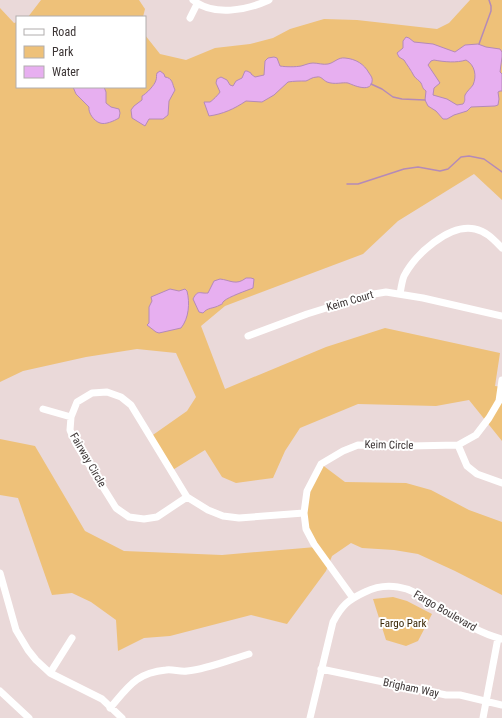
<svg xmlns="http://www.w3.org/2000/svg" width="502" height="718" font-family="'Roboto Condensed',sans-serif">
<rect width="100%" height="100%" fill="#ead9d9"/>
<path fill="#eec179" d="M41,0H139L145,9L143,17H28Z
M470,0H502V200L474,174L398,221L363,254L225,306L201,326L225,389L326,347L385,328L500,353L495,386L502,387V441L469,400L436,406L358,404L300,428L285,451L273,478L236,483L222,477L205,450L171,471L150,437L187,411L196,397L176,353L137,349L86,357L23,371L0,382V384V8L14,23L17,22V87H145V35L160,54L186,60L215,48L250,44L273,38L290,29L324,19L357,20L437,29L449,23Z
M0,439L35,446L85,531L124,551L222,555L316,547L306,529L307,491L321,464L345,482L406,483L431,490L469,510L502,522V595L455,571L418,554L394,550L362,548L351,543L332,556L326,571L287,624L251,615L170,636L144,638L118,651L116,620L91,602L72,593L52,595L18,498L0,495Z
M393,597L407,601L432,614L418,641L406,646L386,640L373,599Z"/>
<path fill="#e7aff0" stroke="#b48ab8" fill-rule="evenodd" d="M406,37L409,38L414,42L433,44L455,52L465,45L478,44L486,47L500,49L502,52V57L500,72L502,74V91H500L498,92L499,99L498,105L495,106L471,107L467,111L454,115L447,119H443L436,111L428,106L425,100L426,91C422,88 423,87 421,83C419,80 416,79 414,76C411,70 407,65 404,60L399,57L397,53L403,48V41ZM434,60C444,62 457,63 466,60C475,65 477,76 473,85C471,88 467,91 465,95C464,99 466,100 463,104L457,105L447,99L433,95L434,88L440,83L428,65L431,61Z
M274,57L277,58L280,66C286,67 296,67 301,66C305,65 309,63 313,63C318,63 323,65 328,64C334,63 338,57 345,58C356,59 364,64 369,73C371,76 373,78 372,82C370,93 353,85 348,83C342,82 335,85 327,82C323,80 321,76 317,77C312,77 309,80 306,81C300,81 294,81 288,82L274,95L262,102L246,101C234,109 223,114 209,116L204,102H210C212,101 219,94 220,92L216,83L217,79L221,77L227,80L230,85L233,86L236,81L242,78L245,71H247L251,73V74L255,77L264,75L265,61L268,58Z
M160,71L164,74L165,77C173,78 172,84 175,90L169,101L168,115L163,119H149L145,126L132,118L131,110L134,106L142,100V96C146,94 155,85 156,80C157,78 156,75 157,73Z
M73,87H104L106,92V103L111,107L119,109L120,113L119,118C114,121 105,125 100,123C94,121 88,113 89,107L76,94Z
M246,278H251L254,279L253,288C248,290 228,297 224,301C220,305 225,303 220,305C213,309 208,307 203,313L199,312L193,299C198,289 200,294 208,293L214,281L220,279C230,280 236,286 246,278Z
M170,289L179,291L185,289L187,291C190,303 189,318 181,328L159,333L156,332L147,325L149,323V307L152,301L151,297Z"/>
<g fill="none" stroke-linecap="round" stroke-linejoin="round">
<path stroke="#b48ab8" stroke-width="1.5" d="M479,44L491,11V6L489,0
M371,84L382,89L393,97L402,99L425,100
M347,184H358L404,169L418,167L440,171L448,169L461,157L469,156L484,159L502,172"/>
<path stroke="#fff" stroke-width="7" d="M193,0C214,17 247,10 269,0
M190,18L197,4
M400,294C401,288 402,281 404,276C415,255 449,223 475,229C486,231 494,240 502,248
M248,336L307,314L368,295L386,292L423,298L502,316
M43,409L71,417
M458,445L467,466L477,474L502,483
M187,497L157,517L144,519L129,517L116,508L76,444L70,430L71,417L77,402L92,393L107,392L121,397L131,405L187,497L208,510L223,516L239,518L304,513
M0,573L16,630L28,650L36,660L50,673L102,699L122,718
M353,598L314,544L306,529L304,513L307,491L321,464L343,451L358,445L410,446L458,445L476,435L489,418L499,401L502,380
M321,669L446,695H460L502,705
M50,673L72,638
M0,691L29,718
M110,708C129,686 136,673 166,670C173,669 180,672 187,671C208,669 229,660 249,654
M310,718L333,622C342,605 348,600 365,592C375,587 387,585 398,587C412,589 423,597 434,604C455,617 477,633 502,639
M483,718L498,638"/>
</g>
<g text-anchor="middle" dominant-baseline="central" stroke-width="4" stroke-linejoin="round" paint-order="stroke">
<g font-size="11" fill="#3c3535" stroke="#fff">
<text transform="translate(350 301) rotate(-16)">Keim Court</text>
<text transform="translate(389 445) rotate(1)">Keim Circle</text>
<text transform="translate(88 460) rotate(60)">Fairway Circle</text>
<text transform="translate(445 611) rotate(30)">Fargo Boulevard</text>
<text transform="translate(411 688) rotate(12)">Brigham Way</text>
</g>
<g font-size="11" fill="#3b2806" stroke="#fff">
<text x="403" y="623">Fargo Park</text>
</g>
</g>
<rect x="16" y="16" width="130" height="72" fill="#ffffff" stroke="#b1aeae"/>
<rect x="24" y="29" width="20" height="6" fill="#ffffff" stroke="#b1aeae"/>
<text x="52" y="36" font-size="12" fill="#3c3535">Road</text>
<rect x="24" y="46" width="20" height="12" fill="#eec179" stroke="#b1aeae"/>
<text x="52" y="56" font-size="12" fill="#3c3535">Park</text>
<rect x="24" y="66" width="20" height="12" fill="#e7aff0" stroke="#b1aeae"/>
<text x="52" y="76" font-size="12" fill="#3c3535">Water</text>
</svg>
